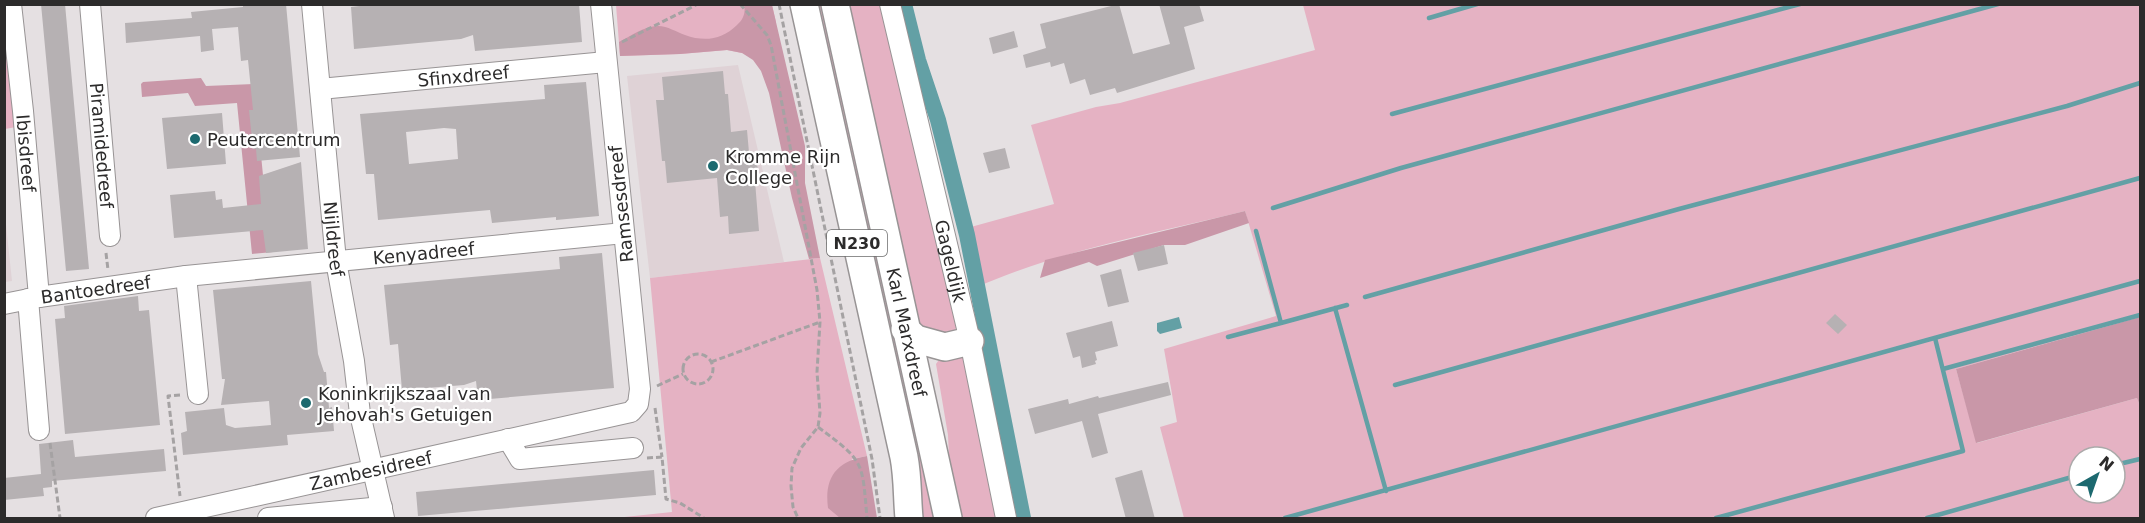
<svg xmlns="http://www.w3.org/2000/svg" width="2145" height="523" font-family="'DejaVu Sans',sans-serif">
<rect width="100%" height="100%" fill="#e5e0e2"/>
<path fill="#dfd2d6" d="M738,65L784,262L650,278L627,76Z
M5,215L12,281L5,282H4Z"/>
<path fill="#e5b2c3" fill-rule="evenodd" d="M616,5H772L776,22L742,53L727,50L680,54L620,56Z
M812,5H827L939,518H920Z
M844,5H880L919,155L959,322L952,336L938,338L914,322Z
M1303,5H2140V317L1956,369L1977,443L2137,398L2140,406V518H1184L1160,427L1177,422L1164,349L1276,316L1245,211C1155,233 1061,250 975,288L960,230L1054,204L1031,125L1096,107L1120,103L1315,50ZM2079,457H2115V493H2079Z
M4,26L16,127L5,129Z
M820,258L867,456L852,459L840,518H615L672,512L650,278Z
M950,353L966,357L998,518H958L950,479L948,435L936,364L941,357Z"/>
<path fill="#c997a8" d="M744,5H772L805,146V183L820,258L809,259L792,198L769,93L761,71L753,60L742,53L727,50L680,54L620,56L619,42C631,36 644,26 658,26C668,26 676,32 685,35C704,42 722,40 737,25C743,20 746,13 744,5Z
M201,78L206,86L254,84L268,226L271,230L273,252L252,254L237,103L195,106L188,93L142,97L141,84L143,82Z
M1245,211L1249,223L1185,245H1164L1097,266L1089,262L1040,278L1045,260Z
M2140,317V406L2137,398L1976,443L1956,369Z
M867,456L877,518H840L828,508C824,477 837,461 867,456Z"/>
<path fill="#63a0a5" d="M1179,317L1182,328L1160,334L1157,331V323Z"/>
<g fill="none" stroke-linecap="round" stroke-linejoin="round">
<path stroke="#63a0a5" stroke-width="4.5" d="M1429,18L1477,4
M1392,114L1800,4
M1273,208L1401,168L1998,4
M1365,297L1679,209L2067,106L2140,83
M1335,308L1386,491
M1281,323L1347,305
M1228,337L1281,323L1256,231
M1943,369L2140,315
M1395,385L2140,178
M2115,465L2140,459
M1285,518L2140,281
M1716,518L1963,451L1935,338
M1927,518L2079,475"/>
<path stroke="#63a0a5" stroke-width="16" d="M904,4L918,60L938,120L967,235L1023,518"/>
</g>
<path fill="#b6b1b3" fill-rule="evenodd" d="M41,4H65L89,269L66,271Z
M243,4H286L300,157L257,161L256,149H253L249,110H253L248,60L241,61L238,27L212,29L214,50L201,52L200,36L126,43L125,23L192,18L191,12L243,7Z
M376,4H579L582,42L475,51L473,35L461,39L354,49L351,7Z
M1119,4L1133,54L1170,44L1159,4H1199L1204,21L1184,27L1195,69L1117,93L1115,88L1090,95L1085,79L1070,84L1064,63L1051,67L1050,62L1026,68L1023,55L1046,48L1040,24Z
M1014,31L1018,47L993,54L989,38Z
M723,71L725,94H728L731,132L747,130L750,164L757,163L759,181H755L759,231L729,234L728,216L720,217L717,178L667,183L665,161H662L656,100H664L662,77Z
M586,82L599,216L556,220V217L492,223L490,210L378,220L374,174H366L360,114L545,99L544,85ZM444,128L456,129L458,159L409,164L406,132Z
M222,113L226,164L167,169L162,118Z
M1005,148L1010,168L989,173L983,153Z
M301,162L308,249L266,253L263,230L174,238L170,195L215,191L216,200L222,199L223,208L261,204L259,176Z
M1164,245L1168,264L1138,271L1133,253Z
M602,253L614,388L478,400L476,381L464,385L402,390L398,344L390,345L384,285L560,269L559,257Z
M1121,269L1129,302L1108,307L1100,275Z
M311,281L318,354L324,372H326L329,408L332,407L334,431L287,435L288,445L183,455L181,433L187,431L185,412L224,408L226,425L235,428L271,425L269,401L221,405L225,379H222L213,290Z
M138,296L139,311L149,310L160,425L65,434L55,319L65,318L64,306Z
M1835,314L1847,325L1838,334L1826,323Z
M1112,321L1118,346L1095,352L1097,360L1095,361L1096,364L1082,368L1080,356L1073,358L1066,333Z
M1168,382L1171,395L1098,414L1108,453L1092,458L1082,421L1035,434L1028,409L1068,399L1069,404L1098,396L1099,398Z
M73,440L75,457L164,449L166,471L52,481V487L43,488L44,496L4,500V478L41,474L39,444Z
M654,470L656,495L418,516L416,492Z
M1142,470L1155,519H1126L1115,478Z"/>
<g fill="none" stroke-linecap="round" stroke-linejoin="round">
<defs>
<g id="minor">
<path id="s1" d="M11,4L23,111L39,297"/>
<path id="s2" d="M90,4L110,236"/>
<path id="s3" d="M312,4L336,261L354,361L360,414L384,518"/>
<path id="s4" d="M890,4L970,341L1006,518"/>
<path id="s5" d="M320,89L606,62"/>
<path d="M186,276L198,394"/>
<path d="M28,299L39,430"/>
<path id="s6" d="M4,304L39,297L186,276L624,233"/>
<path d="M508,439L520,459L633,448"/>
<path id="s7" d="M156,518L631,412L638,404L640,389L601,4"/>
<path d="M268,518L382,507"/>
</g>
<g id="highway">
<path d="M804,4L904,457C908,478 907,498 909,518"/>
<path id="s8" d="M835,4L948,518"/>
<path d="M905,329L916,339L945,347L970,341"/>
</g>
</defs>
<use href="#minor" stroke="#989495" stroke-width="22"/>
<use href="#highway" stroke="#989495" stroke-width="30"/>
<path stroke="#a5a2a3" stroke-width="3" stroke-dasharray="6 3" stroke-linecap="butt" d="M740,4L767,35L771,45L817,290L820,322L817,372L820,413L818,427L801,448L792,468L791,486L793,507L798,518
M779,4L872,459L880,518
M622,42L698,4
M106,253L108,270
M683 369a15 15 0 1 1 30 0a15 15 0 1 1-30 0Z
M711,362L820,322
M657,386L683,374
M180,395L168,396L180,496
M655,408L662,457
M818,427C865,462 862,461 867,518
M50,443L60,518
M647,458L662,457L666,499L680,503L704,518"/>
<use href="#minor" stroke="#fff" stroke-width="20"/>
<use href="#highway" stroke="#fff" stroke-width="27"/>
</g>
<g fill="#1c696f" stroke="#fff" stroke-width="2">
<circle cx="195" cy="139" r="6"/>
<circle cx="713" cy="166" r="6"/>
<circle cx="306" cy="403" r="6"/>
</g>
<g text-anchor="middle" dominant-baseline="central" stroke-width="4.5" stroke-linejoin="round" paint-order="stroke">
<rect fill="#fff" stroke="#6b6b6b" stroke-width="1.5" x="827" y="230" width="60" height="26" rx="4.5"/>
<g font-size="16" font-weight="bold" fill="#2c2b2b">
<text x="857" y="243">N230</text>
</g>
<g font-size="18" fill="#2c2b2b" stroke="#fff">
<text stroke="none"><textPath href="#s5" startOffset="144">Sfinxdreef</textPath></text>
<text stroke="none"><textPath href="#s2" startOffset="142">Piramidedreef</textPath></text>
<text stroke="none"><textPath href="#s1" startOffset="150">Ibisdreef</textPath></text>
<text transform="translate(621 204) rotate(-96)">Ramsesdreef</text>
<text stroke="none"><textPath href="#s3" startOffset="236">Nijldreef</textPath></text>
<text stroke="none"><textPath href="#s6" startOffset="423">Kenyadreef</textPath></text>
<text stroke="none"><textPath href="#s4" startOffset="264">Gageldijk</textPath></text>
<text stroke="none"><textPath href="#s6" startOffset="93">Bantoedreef</textPath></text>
<text stroke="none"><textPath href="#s8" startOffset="336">Karl Marxdreef</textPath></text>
<text stroke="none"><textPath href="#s7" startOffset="220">Zambesidreef</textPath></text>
</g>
<g font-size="18" fill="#2c2b2b" stroke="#fff" text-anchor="start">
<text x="207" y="139">Peutercentrum</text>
<text x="725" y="156">Kromme Rijn<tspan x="725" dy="21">College</tspan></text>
<text x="318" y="393">Koninkrijkszaal van<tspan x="318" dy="21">Jehovah's Getuigen</tspan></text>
</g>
</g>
<rect width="2145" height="523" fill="none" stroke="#2c2b2b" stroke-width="12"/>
<g transform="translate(2097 475) rotate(40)"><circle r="28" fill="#ffffff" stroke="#abaaaa" stroke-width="1.5"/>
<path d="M0-4.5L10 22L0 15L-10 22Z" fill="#1c696f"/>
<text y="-9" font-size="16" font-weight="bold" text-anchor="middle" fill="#2c2b2b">N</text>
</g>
</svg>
